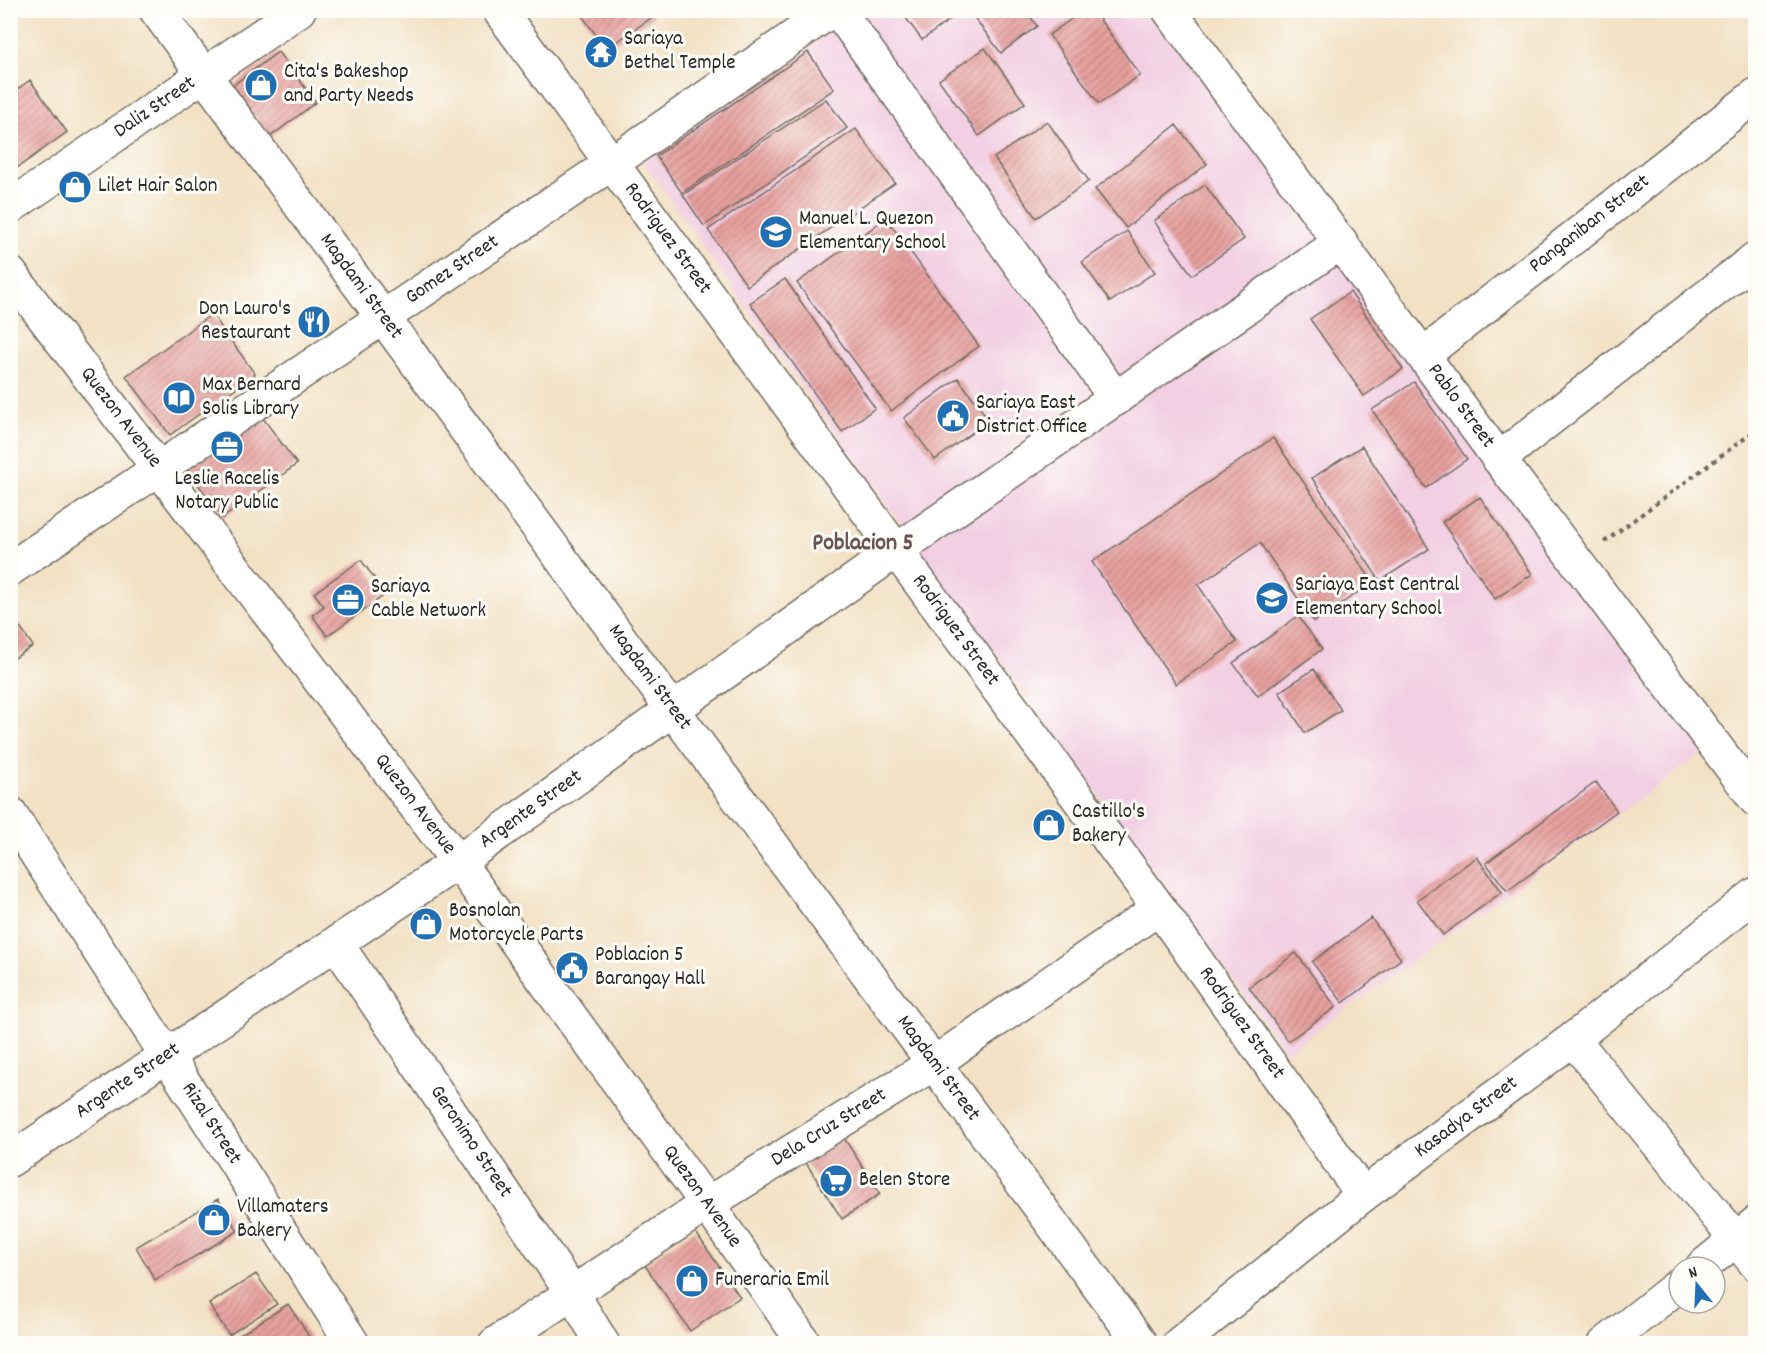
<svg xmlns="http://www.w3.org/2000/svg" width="1766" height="1354" font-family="Dekko,sans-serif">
<defs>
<pattern id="building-hatch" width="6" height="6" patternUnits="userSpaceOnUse" patternTransform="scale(1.5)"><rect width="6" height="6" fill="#e7a09e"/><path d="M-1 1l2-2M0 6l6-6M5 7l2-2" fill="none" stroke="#bb8381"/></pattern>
</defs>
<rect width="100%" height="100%" fill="#fdfcf7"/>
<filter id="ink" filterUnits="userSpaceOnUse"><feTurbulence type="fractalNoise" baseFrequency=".0167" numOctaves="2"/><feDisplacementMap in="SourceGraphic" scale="12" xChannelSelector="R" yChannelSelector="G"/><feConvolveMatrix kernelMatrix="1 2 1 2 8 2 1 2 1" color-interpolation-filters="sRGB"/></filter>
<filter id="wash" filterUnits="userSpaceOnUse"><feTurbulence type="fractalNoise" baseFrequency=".008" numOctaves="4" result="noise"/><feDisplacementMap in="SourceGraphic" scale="24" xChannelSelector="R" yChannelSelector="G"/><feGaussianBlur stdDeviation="1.35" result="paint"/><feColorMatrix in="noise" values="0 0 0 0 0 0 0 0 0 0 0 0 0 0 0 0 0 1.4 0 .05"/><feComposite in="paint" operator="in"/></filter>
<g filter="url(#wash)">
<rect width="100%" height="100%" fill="#f2e1c4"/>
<path fill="#f2cfe2" d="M860,11H1155L1703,753L1286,1052L842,443L643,161Z"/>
<g id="blocks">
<path fill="url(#building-hatch)" d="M578,10H650L654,16L606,49Z
M900,10H963L922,40Z
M972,10H1026L1037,26L1001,53L970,12Z
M1084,10H1093L1140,75L1099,104L1049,35Z
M985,48L1025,103L979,136L939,80Z
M278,52L316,102L270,137L232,86Z
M808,52L834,89L682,193L656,156Z
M30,80L67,132L10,173V95Z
M826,99L847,128L704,226L683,195Z
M1047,121L1089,181L1036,218L994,158Z
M1176,125L1207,164L1126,228L1095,189Z
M856,129L895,183L747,286L708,230Z
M1205,185L1244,239L1192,275L1154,221Z
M886,218L979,346L891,411L797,283Z
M1127,231L1155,272L1110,302L1082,262Z
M785,279L875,408L842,432L750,303Z
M1350,292L1403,369L1364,396L1310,319Z
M212,314L255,374L170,435L126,376Z
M958,378L989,420L935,460L904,418Z
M1414,382L1467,459L1426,488L1372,410Z
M257,410L297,464L223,518L183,464Z
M1273,438L1373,582L1314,622L1260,543L1198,585L1237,642L1176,684L1092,562Z
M1362,446L1429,549L1380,581L1312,478Z
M1480,497L1532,574L1495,599L1442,522Z
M361,560L386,594L327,636L312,615L324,606L314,593Z
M10,613L33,646L10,661Z
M1298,616L1322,649L1258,696L1233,663Z
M1314,669L1341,710L1305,733L1279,692Z
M1596,782L1617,811L1507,891L1486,863Z
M1477,857L1502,892L1443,935L1417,900Z
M1371,918L1401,959L1343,1003L1312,962Z
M1296,953L1336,1007L1288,1041L1249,987Z
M844,1138L880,1194L842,1219L806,1163Z
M218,1199L238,1231L155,1280L136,1247Z
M694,1230L740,1297L690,1331L644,1264Z
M256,1274L277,1304L229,1335L209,1304Z
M288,1304L314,1344H226Z"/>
</g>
</g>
<g filter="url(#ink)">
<use href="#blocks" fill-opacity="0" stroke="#716b61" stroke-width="1.5"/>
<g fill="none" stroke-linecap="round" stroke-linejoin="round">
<defs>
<g id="minor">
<path id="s1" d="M156,10L1141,1344"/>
<path id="s2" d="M499,10L1159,908L1363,1195"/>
<path d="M838,10L1116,399"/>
<path id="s3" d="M1169,10L1499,459L1756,800"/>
<path id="s4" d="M10,207L299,10"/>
<path id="s5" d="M10,273L458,862L707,1204L805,1344"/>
<path id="s6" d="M1423,355L1756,95"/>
<path d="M1499,459L1756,258"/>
<path id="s7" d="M10,569L612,163L832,10"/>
<path id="s8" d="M10,813L353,1344"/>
<path id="s9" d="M336,943L572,1293L603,1344"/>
<path d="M1573,1039L1756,1264"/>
<path id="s10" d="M10,1160L458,862L897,550L1341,242"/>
<path d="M1702,1267L1756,1223"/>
<path id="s11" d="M495,1344L707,1204L933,1064L1159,908"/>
<path id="s12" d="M1179,1344L1363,1195L1573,1039L1756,894"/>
<path d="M1605,1344L1679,1285"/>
</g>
</defs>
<use href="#minor" stroke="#716b61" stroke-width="36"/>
<path stroke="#716b61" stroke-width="4" stroke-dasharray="4.5 4.5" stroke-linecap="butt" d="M1604,542L1756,430"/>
<use href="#minor" stroke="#fff" stroke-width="33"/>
</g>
</g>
<defs>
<symbol id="temple-disc" viewBox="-11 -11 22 22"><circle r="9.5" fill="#1f6fb2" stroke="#fdfcf7"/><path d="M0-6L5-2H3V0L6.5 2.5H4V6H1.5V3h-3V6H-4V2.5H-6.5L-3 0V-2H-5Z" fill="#fff"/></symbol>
<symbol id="shop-disc" viewBox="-11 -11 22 22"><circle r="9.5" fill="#1f6fb2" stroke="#fdfcf7"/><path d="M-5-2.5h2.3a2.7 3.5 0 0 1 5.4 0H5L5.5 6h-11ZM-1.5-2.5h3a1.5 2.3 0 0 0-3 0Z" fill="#fff"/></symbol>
<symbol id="school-disc" viewBox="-11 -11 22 22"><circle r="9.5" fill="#1f6fb2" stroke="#fdfcf7"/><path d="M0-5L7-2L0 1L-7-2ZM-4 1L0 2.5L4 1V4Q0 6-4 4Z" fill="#fff"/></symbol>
<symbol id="restaurant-disc" viewBox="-11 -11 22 22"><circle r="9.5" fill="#1f6fb2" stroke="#fdfcf7"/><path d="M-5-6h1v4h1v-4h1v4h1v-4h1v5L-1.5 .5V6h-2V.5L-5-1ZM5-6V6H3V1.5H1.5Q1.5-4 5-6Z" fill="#fff"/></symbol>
<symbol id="library-disc" viewBox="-11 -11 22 22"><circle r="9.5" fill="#1f6fb2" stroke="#fdfcf7"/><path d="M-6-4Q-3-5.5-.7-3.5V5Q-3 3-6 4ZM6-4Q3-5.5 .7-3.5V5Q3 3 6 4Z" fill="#fff"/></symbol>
<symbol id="civic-disc" viewBox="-11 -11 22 22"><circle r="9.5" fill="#1f6fb2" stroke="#fdfcf7"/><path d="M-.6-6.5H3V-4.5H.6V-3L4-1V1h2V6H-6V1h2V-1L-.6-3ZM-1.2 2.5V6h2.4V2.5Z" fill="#fff"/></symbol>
<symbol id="office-disc" viewBox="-11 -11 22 22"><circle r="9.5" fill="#1f6fb2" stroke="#fdfcf7"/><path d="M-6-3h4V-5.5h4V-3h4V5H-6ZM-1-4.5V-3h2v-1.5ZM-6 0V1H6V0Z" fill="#fff"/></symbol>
<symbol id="supermarket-disc" viewBox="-11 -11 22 22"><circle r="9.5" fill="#1f6fb2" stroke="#fdfcf7"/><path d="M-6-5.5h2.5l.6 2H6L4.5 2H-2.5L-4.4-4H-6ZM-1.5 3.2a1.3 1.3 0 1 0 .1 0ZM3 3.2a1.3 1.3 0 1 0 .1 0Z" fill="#fff"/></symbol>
</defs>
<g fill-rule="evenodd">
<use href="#temple-disc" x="582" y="33" width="38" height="38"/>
<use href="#shop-disc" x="242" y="66" width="38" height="38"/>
<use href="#shop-disc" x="56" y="168" width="38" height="38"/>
<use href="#school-disc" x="757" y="213" width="38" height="38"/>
<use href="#restaurant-disc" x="295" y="303" width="38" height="38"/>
<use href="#library-disc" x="160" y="379" width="38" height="38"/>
<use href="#civic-disc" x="934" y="397" width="38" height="38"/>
<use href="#office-disc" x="208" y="428" width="38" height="38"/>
<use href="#school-disc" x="1253" y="579" width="38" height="38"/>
<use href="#office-disc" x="329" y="581" width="38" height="38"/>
<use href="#shop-disc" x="1030" y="806" width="38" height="38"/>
<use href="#shop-disc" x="407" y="905" width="38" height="38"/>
<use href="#civic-disc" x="553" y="949" width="38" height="38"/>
<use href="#supermarket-disc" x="817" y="1162" width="38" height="38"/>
<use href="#shop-disc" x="195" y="1201" width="38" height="38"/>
<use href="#shop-disc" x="673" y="1262" width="38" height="38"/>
</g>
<g text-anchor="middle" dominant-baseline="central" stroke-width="6" stroke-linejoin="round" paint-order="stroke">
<g font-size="21" fill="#2b2b2b" stroke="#fdfcf7" text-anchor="start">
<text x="624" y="40">Sariaya<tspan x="624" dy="24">Bethel Temple</tspan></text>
<text x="284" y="73">Cita's Bakeshop<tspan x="284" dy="24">and Party Needs</tspan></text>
<text x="98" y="187">Lilet Hair Salon</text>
<text x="799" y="220">Manuel L. Quezon<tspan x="799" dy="24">Elementary School</tspan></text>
<text x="291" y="310" text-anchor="end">Don Lauro's<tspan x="291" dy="24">Restaurant</tspan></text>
<text x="202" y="386">Max Bernard<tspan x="202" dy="24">Solis Library</tspan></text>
<text x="976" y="404">Sariaya East<tspan x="976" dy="24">District Office</tspan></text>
<text x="227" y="480" text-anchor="middle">Leslie Racelis<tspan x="227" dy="24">Notary Public</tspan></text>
<text x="1295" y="586">Sariaya East Central<tspan x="1295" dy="24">Elementary School</tspan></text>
<text x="371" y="588">Sariaya<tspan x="371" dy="24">Cable Network</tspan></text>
<text x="1072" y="813">Castillo's<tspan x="1072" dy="24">Bakery</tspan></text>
<text x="449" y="912">Bosnolan<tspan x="449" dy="24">Motorcycle Parts</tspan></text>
<text x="595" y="956">Poblacion 5<tspan x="595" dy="24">Barangay Hall</tspan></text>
<text x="859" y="1181">Belen Store</text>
<text x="237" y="1208">Villamaters<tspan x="237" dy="24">Bakery</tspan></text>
<text x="715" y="1281">Funeraria Emil</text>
</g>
<g font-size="21" fill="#2b2b2b" stroke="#fdfcf7">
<text stroke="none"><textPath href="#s4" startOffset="176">Daliz Street</textPath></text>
<text stroke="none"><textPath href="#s6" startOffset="212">Panganiban Street</textPath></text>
<text stroke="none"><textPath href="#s2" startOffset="284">Rodriguez Street</textPath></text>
<text stroke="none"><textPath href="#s7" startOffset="534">Gomez Street</textPath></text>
<text stroke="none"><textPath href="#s1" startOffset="344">Magdami Street</textPath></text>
<text stroke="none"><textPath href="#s3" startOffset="492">Pablo Street</textPath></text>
<text stroke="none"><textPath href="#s5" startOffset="182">Quezon Avenue</textPath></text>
<text stroke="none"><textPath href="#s2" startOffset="770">Rodriguez Street</textPath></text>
<text stroke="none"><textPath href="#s1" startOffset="830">Magdami Street</textPath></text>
<text stroke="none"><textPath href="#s5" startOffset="668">Quezon Avenue</textPath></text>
<text stroke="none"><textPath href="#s10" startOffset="628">Argente Street</textPath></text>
<text stroke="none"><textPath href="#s2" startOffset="1256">Rodriguez Street</textPath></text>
<text stroke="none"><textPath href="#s1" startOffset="1316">Magdami Street</textPath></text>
<text stroke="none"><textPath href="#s10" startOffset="142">Argente Street</textPath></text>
<text stroke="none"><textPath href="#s12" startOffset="366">Kasadya Street</textPath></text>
<text stroke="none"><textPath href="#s8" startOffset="370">Rizal Street</textPath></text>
<text stroke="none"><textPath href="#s11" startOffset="398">Dela Cruz Street</textPath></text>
<text stroke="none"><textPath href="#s9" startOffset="240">Geronimo Street</textPath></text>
<text stroke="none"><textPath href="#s5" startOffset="1154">Quezon Avenue</textPath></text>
</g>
<g font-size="24" font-weight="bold" fill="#6d5453" stroke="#fdfcf7">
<text x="863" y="544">Poblacion 5</text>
</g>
</g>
<rect width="1766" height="1354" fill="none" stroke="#fdfcf7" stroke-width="36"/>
<g transform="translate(1697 1285) rotate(342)"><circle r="28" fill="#fdfcf7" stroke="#a9a8a5" stroke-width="1.5"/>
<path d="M0-4.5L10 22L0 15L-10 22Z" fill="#1f6fb2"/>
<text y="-9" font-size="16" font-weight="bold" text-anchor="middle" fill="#2b2b2b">N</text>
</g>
</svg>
